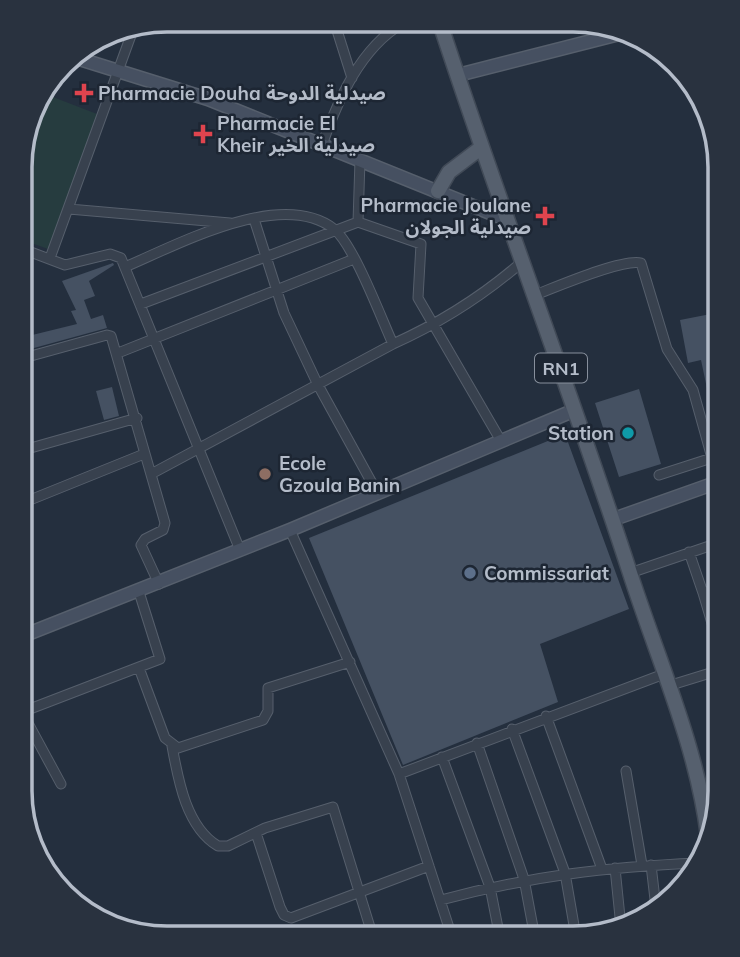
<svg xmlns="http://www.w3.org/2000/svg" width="740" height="957" font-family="Mulish,'Noto Sans Arabic',sans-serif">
<rect width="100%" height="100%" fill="#242f3e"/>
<path fill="#263c3f" d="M40,92L97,114L51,250L20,239L21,147Z"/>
<path fill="#455162" d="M113,263L114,265L89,281L95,296L84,300L91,319L103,315L107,328L23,351L20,338L77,324L71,311L76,310L62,281Z
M721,312V436H717L701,360L688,363L680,320Z
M112,387L119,416L104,420L96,391Z
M639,389L661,464L619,477L595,403Z
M565,434L629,609L540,644L558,702L403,765L309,538Z"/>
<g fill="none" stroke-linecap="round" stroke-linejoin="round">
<defs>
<path id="street" d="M335,24L352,78
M322,145C338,100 360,48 403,23
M360,160L358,222L421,244L418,298L501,441
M69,209L230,223
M254,219L284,313L318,385L378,494
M20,248L65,265L110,254L121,258L240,550
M50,258L134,27
M125,267C177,245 281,188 334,229C354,245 381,318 393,344
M535,295C556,287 623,258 641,263L667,349L693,390L712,458
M141,304L358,222
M118,353L354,259
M20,359L107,335L111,336L165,523L163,530L145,539L141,545L159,584
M20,451L137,418
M153,473L393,344C442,322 483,296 523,261
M659,475L721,455
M20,504L144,454
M290,530L399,774L452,937
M689,552L703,593
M630,573L721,542
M20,624L23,636
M720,650L703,593L721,588
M139,668L165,738L178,748L263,720L268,711V688L350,662
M668,686L720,670
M19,707L22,712L160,659L139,592
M19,714L22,712L61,784
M546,716L602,869
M512,729L565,873L576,937
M477,743L524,879L535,938
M172,746C178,779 186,827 218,846H228L265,828L333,807L373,937
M442,757L490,887L500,938
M626,771L642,865
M399,774L664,674
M256,833L280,907L284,915L291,918L429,866
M651,865L656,908
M615,868L621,927
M441,900C531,876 606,867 699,863"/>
<path id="secondary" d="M70,56L208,99L505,219
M458,75L623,33
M614,519L721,481
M20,637L290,530L575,410"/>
<path id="primary" d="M440,23C500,207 570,388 630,573C658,660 697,746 708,836
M438,191L449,172L482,147"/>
</defs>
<use href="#street" stroke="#565f6c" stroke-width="11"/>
<use href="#secondary" stroke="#565f6c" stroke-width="15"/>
<use href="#primary" stroke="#414a57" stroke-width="17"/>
<use href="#street" stroke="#38414e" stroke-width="9"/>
<use href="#secondary" stroke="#465061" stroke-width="12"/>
<use href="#primary" stroke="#56606e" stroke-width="14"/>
</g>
<g fill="#e0444e" stroke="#1d2633" stroke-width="2.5">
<path d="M80.5 82.5h7v7h7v7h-7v7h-7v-7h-7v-7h7z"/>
<path d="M199.5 123.5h7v7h7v7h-7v7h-7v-7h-7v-7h7z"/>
<path d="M541.5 205.5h7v7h7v7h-7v7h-7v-7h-7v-7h7z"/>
</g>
<circle fill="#0f9aa8" stroke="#1d2633" stroke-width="2.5" cx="628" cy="433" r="7"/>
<circle fill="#8d6e63" stroke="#1d2633" stroke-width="2.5" cx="265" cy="474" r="7"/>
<circle fill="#5c6f8a" stroke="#1d2633" stroke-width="2.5" cx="470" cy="573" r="7"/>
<g text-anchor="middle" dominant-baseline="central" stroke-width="5" stroke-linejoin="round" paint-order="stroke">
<rect fill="#1d2633" stroke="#878f9c" stroke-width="2" x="535" y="353.5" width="52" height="29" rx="5"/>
<g font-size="18" font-weight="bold" fill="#b4bcc9">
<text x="561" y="368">RN1</text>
</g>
<g font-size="19" font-weight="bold" fill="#b4bcc9" stroke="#1d2633" text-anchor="start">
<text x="98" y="93">Pharmacie Douha صيدلية الدوحة</text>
<text x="217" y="123">Pharmacie El<tspan x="217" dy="22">Kheir صيدلية الخير</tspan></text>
<text x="531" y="205" text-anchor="end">Pharmacie Joulane<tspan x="531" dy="22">صيدلية الجولان</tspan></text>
<text x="614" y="433" text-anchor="end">Station</text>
<text x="279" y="463">Ecole<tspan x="279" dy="22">Gzoula Banin</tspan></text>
<text x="484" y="573">Commissariat</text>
</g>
</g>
<path d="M0 0H740V957H0ZM167 32H573A135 135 0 0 1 708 167V791A135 135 0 0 1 573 926H167A135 135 0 0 1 32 791V167A135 135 0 0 1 167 32Z" fill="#29323f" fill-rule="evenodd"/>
<path fill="none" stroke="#b4bcc9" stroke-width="3.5" d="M167 32H573A135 135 0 0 1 708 167V791A135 135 0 0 1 573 926H167A135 135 0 0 1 32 791V167A135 135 0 0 1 167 32Z"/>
</svg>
